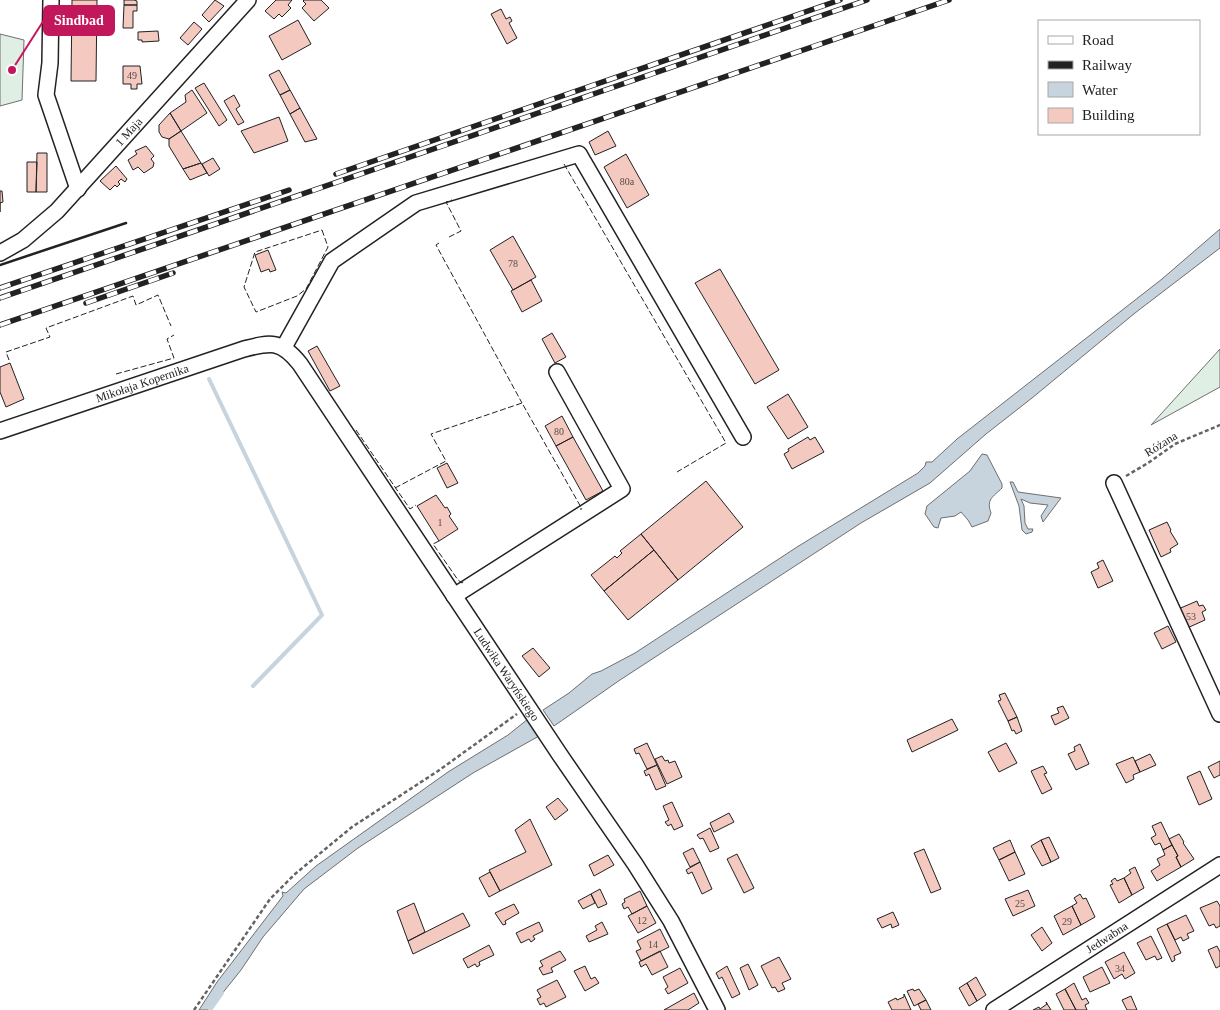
<svg xmlns="http://www.w3.org/2000/svg" width="1220" height="1010" font-family="Georgia,serif">
<rect width="100%" height="100%" fill="#fff"/>
<path fill="#e0efe3" stroke="#6f6f6f" d="M0,34L24,40L22,100L0,106Z
M1220,349V387L1151,425Z"/>
<path fill="#c7d3dd" stroke="#6f6f6f" d="M1220,229V248L1135,313L1032,398L986,434L930,483L861,523L620,680L554,726L543,710L569,693L592,674L601,671L635,653L797,547L918,473L925,466L926,462H932L957,439L1162,279Z
M982,454L987,455L1002,484V488C993,497 986,499 991,513L988,521L972,527L968,520L961,512L955,516L941,518L938,528L934,527L925,514L927,506L970,471Z
M1010,482H1013L1018,492L1061,498L1043,522L1041,516L1048,505L1030,503L1021,499L1024,506L1025,523L1028,529H1033L1032,532L1026,534L1022,530L1019,506Z
M528,719L539,736L473,773L358,848L304,889L263,937L241,970L209,1010H199L217,982L283,896L282,892L286,893L316,866L448,772L508,735Z"/>
<g fill="none" stroke-linecap="round" stroke-linejoin="round">
<path stroke="#c7d3dd" stroke-width="4" d="M209,379L322,615L253,686
M210,1010L222,993"/>
</g>
<path fill="#f3c9c0" stroke="#222" d="M72,0H97L96,81H71Z
M124,0H134L137,1V5H124Z
M215,0L224,6L209,22L202,15Z
M276,0H292L288,5L291,8L282,17L279,14L274,19L265,11Z
M304,0H321L329,8L314,21L302,8L306,4L303,1Z
M137,5V11H133V28H123L124,5Z
M501,9L506,19L510,17L512,21L509,23L517,38L507,44L491,14Z
M298,20L311,44L282,60L269,36Z
M194,22L202,29L188,45L180,38Z
M158,31L159,41L142,42V40H138V32Z
M123,66H140L142,84H137V89H131V84H123Z
M279,70L290,90L280,95L269,75Z
M204,83L227,120L219,126L195,88Z
M192,90L207,113L181,131L170,113L186,102L185,95Z
M290,90L300,108L290,114L280,95Z
M234,95L240,106L236,109L244,122L238,125L224,101Z
M300,108L317,139L305,142L290,114Z
M170,113L181,131L169,139L162,137L159,132V125Z
M279,117L288,141L254,153L241,131Z
M181,131L201,163L183,169L169,146V139Z
M608,131L616,146L595,155L589,142Z
M146,146L154,156L151,159L154,163L153,167L144,173L138,167L133,170L128,160L137,154L135,151Z
M37,153H47V192H36Z
M626,154L649,195L627,208L604,167Z
M213,158L220,169L209,176L202,164Z
M27,162H37L36,192H27Z
M201,163L207,173L190,180L183,169Z
M116,166L127,179L125,182L121,179L118,182L120,184L117,187L115,185L110,190L100,181Z
M0,191H2L3,202L0,203V212Z
M513,236L536,277L513,290L490,250Z
M268,250L276,270L270,272L269,269L261,272L255,255Z
M720,269L779,370L755,384L695,283Z
M531,280L542,301L522,312L511,291Z
M552,333L566,357L555,363L542,339Z
M317,346L340,386L330,391L308,351Z
M10,363L24,399L6,407L0,392V367Z
M788,394L808,427L788,439L767,407Z
M562,416L573,437L556,446L545,426Z
M573,437L603,491L586,500L556,446Z
M808,437L810,440L815,437L824,452L792,469L784,454L789,451L788,449Z
M447,463L458,483L447,488L437,468Z
M706,481L743,527L678,580L641,534Z
M436,495L445,508L447,507L451,514L449,516L458,529L439,541L417,506Z
M1167,522L1171,530L1170,531L1178,544L1170,549L1171,552L1161,557L1149,530Z
M641,534L654,550L604,591L591,575L615,556L617,558L622,553L620,551Z
M654,550L678,580L628,620L604,591Z
M1103,560L1113,581L1098,588L1091,572L1099,568L1097,563Z
M1197,601L1199,606L1203,605L1206,610L1202,612L1205,620L1185,629L1176,610Z
M1168,626L1176,642L1162,649L1154,633Z
M533,648L550,668L539,677L522,656Z
M1005,693L1017,717L1008,721L998,701L1001,700L999,695Z
M1063,706L1069,718L1055,725L1051,716L1059,713L1057,708Z
M1017,717L1022,731L1016,734L1014,730L1012,731L1008,721Z
M952,719L958,730L912,752L907,740Z
M647,743L657,765L647,769L639,753L636,754L634,749Z
M1006,743L1017,763L999,772L988,752Z
M1080,744L1089,764L1076,770L1068,754L1075,751L1074,747Z
M1150,754L1156,765L1140,772L1135,761Z
M662,756L665,761L668,760L669,763L675,761L682,777L667,784L655,759Z
M1133,757L1140,772L1133,775L1134,779L1126,783L1116,764Z
M1220,761V775L1214,778L1208,767Z
M657,765L666,786L656,790L649,774L646,776L644,771Z
M1043,766L1047,773L1044,774L1052,789L1042,794L1031,771Z
M1200,771L1212,799L1199,805L1187,777Z
M558,798L568,810L555,820L546,807Z
M672,802L683,826L674,830L671,824L668,826L665,822L669,820L663,806Z
M729,813L734,822L714,832L710,823Z
M530,819L552,865L500,891L489,870L526,852L515,830Z
M1161,822L1172,845L1163,850L1160,843L1155,845L1151,838L1156,835L1152,826Z
M710,828L719,848L710,852L703,838L700,839L697,835Z
M1179,834L1184,842L1183,843L1194,859L1181,867L1176,857L1178,856L1169,839Z
M1049,837L1059,858L1051,862L1041,840Z
M1010,840L1015,852L999,860L993,848Z
M1041,840L1051,862L1042,866L1031,846Z
M1172,845L1178,856L1176,857L1181,867L1157,881L1151,871L1160,865L1157,859L1165,855L1163,850Z
M693,848L700,862L690,867L683,853Z
M924,849L941,889L931,893L914,853Z
M1015,852L1025,874L1009,881L999,860Z
M737,854L754,888L744,893L727,859Z
M608,855L614,865L594,876L589,865Z
M700,862L712,889L702,894L692,872L688,874L686,870Z
M1135,867L1144,888L1132,895L1124,878L1131,873L1129,870Z
M490,872L500,891L489,897L479,878Z
M1115,878L1117,881L1124,878L1132,895L1119,903L1110,885L1113,884L1111,881Z
M600,889L607,904L598,908L591,894Z
M1028,890L1035,906L1013,916L1005,899Z
M640,891L647,906L632,914L628,907L624,909L622,904L625,902L624,899Z
M591,894L595,903L583,909L578,901Z
M1080,894L1083,899L1086,898L1095,917L1081,925L1072,906L1077,903L1074,898Z
M1217,901L1220,906V926L1216,928L1214,924L1209,926L1200,908Z
M414,903L425,932L408,941L397,911Z
M514,904L519,913L505,921L506,924L503,925L495,913Z
M647,906L656,923L638,933L628,916Z
M1072,906L1081,925L1063,935L1054,916Z
M893,912L899,925L892,928L891,924L882,928L877,919Z
M463,913L470,926L413,954L408,941Z
M1186,915L1194,931L1187,934L1189,938L1183,941L1181,937L1175,940L1167,924Z
M539,922L543,931L533,936L535,939L531,942L529,939L521,943L516,933Z
M602,922L608,934L589,942L586,936L597,930L595,926Z
M1167,924L1181,953L1174,956L1175,960L1172,962L1157,929Z
M1042,927L1052,943L1042,951L1031,935Z
M660,929L669,947L641,961L636,951L641,949L637,941Z
M1151,936L1162,958L1157,960L1155,956L1146,960L1137,943Z
M489,945L494,955L479,962L480,965L477,967L475,964L468,968L463,959Z
M1217,946L1220,952V966L1216,968L1208,950Z
M560,951L566,960L551,968L553,972L543,975L539,968L543,966L540,961Z
M660,951L668,967L652,975L646,964L641,967L639,962Z
M1124,952L1135,973L1125,979L1122,974L1114,979L1105,962Z
M779,957L791,979L782,983L785,989L778,992L775,987L772,988L761,966Z
M748,964L758,985L749,990L740,968Z
M585,966L591,979L595,977L599,983L585,991L574,971Z
M727,966L740,994L732,998L722,977L719,979L716,973Z
M1102,967L1110,983L1090,992L1083,977Z
M680,968L688,983L668,994L665,989L668,987L663,977Z
M976,977L986,995L977,1001L967,983Z
M557,980L566,997L546,1007L544,1003L540,1005L537,999L541,997L537,990Z
M967,983L977,1001L969,1006L959,988Z
M1074,983L1082,1000L1086,998L1089,1003L1085,1005L1087,1010H1076L1065,989Z
M913,989L914,991L919,989L926,1000L914,1006L907,991Z
M1065,989L1076,1010H1064L1056,994Z
M694,993L699,1003L688,1010H664Z
M904,994L911,1010H892L888,1002L896,998L897,1000L904,997Z
M1131,996L1137,1010H1127L1122,1000Z
M926,1000L931,1010H921L918,1004Z
M1046,1002L1051,1010H1033L1039,1007L1040,1009L1047,1004Z"/>
<g fill="none" stroke-linecap="round" stroke-linejoin="round">
<defs>
<g id="minor">
<path d="M51,0L50,63L46,95L78,189"/>
<path id="s1" d="M0,253L23,240L57,211L248,0"/>
<path d="M284,347L332,261L416,203L579,154L743,437"/>
<path id="s2" d="M0,431L244,349C271,342 281,340 300,364L560,755L635,864L671,921L717,1010"/>
<path d="M1114,483L1220,714"/>
<path d="M454,596L622,489L557,372"/>
<path id="s3" d="M994,1010L1220,865"/>
</g>
</defs>
<use href="#minor" stroke="#222" stroke-width="18"/>
<path stroke="#646464" stroke-width="2.5" stroke-dasharray="4 2.5" stroke-linecap="butt" d="M1126,476L1148,463L1175,444L1220,425
M194,1010L270,899L295,874L352,827L438,771L517,714"/>
<use href="#minor" stroke="#fff" stroke-width="15"/>
<defs>
<path id="rail" d="M336,174L840,0
M0,288L289,190
M0,298L867,0
M86,303L173,273
M0,325L949,0"/>
</defs>
<use href="#rail" stroke="#222" stroke-width="5.5"/>
<use href="#rail" stroke="#fff" stroke-width="4" stroke-dasharray="11" stroke-linecap="butt"/>
<path stroke="#222" stroke-width="1" stroke-dasharray="6 2.5" stroke-linecap="butt" d="M564,164L726,443L677,472
M322,230L328,247L306,289L297,296L256,312L244,287L255,252Z
M449,237L461,231L446,202L452,200
M439,243L436,245L522,403
M9,360L6,352L50,337L46,328L133,296L136,305L158,295L171,326
M116,374L174,358L167,339L174,335
M356,430L410,509L416,505
M395,488L446,461L431,434L522,403L582,509H580
M439,541L433,544L458,580L462,583L465,581"/>
<path stroke="#222" stroke-width="2.5" d="M0,265L126,223"/>
</g>
<g text-anchor="middle" dominant-baseline="central" stroke-width="4" stroke-linejoin="round" paint-order="stroke">
<g font-size="10" fill="#564c4a">
<text x="132" y="75">49</text>
<text x="627" y="181">80a</text>
<text x="513" y="263">78</text>
<text x="559" y="431">80</text>
<text x="440" y="522">1</text>
<text x="1191" y="616">53</text>
<text x="1020" y="903">25</text>
<text x="642" y="920">12</text>
<text x="1067" y="921">29</text>
<text x="653" y="944">14</text>
<text x="1120" y="968">34</text>
</g>
<g font-size="12" fill="#222" stroke="#fff">
<text stroke="none"><textPath href="#s1" startOffset="178">1 Maja</textPath></text>
<text stroke="none"><textPath href="#s2" startOffset="150">Mikołaja Kopernika</textPath></text>
<text transform="translate(1161 444) rotate(-32)">Różana</text>
<text stroke="none"><textPath href="#s2" startOffset="694">Ludwika Waryńskiego</textPath></text>
<text stroke="none"><textPath href="#s3" startOffset="134">Jedwabna</textPath></text>
</g>
</g>
<path fill="none" stroke="#c2185b" stroke-width="2" d="M12 70L44 20"/>
<circle fill="#c2185b" stroke="#fff" stroke-width="2" cx="12" cy="70" r="5"/>
<rect fill="#c2185b" stroke="#c2185b" stroke-width="2" x="44" y="6" width="70" height="29" rx="5"/>
<g font-size="14" text-anchor="middle" font-weight="bold" fill="#fff">
<text x="79" y="25">Sindbad</text>
</g>
<rect x="1038" y="20" width="162" height="115" fill="#ffffff" stroke="#a7a7a7"/>
<rect x="1048" y="36" width="25" height="8" fill="#ffffff" stroke="#a7a7a7"/>
<text x="1082" y="45" font-size="15" fill="#222222">Road</text>
<rect x="1048" y="61" width="25" height="8" fill="#222222" stroke="#a7a7a7"/>
<text x="1082" y="70" font-size="15" fill="#222222">Railway</text>
<rect x="1048" y="82" width="25" height="15" fill="#c7d3dd" stroke="#a7a7a7"/>
<text x="1082" y="95" font-size="15" fill="#222222">Water</text>
<rect x="1048" y="108" width="25" height="15" fill="#f3c9c0" stroke="#a7a7a7"/>
<text x="1082" y="120" font-size="15" fill="#222222">Building</text>
</svg>
